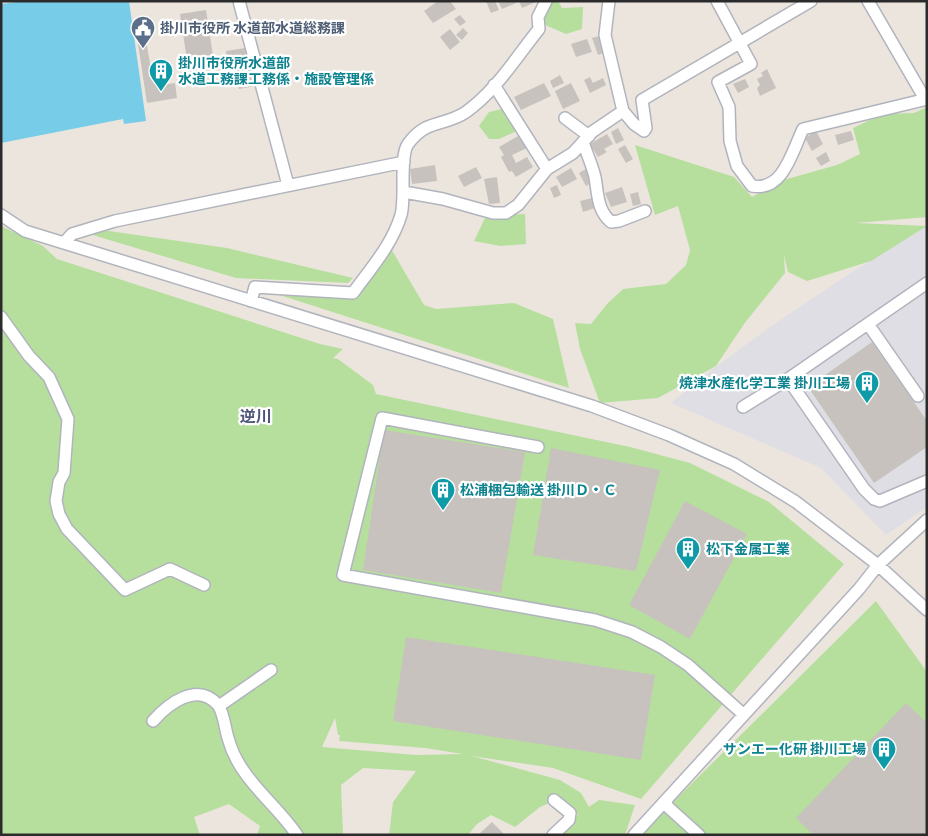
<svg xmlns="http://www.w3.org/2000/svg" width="928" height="836" font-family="Signika,'Noto Sans JP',sans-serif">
<rect width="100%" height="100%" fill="#ece5de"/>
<path fill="#dfdee5" d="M927,226V507L886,535L821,468L671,403L714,368L773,325L849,274Z"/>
<path fill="#b6df9d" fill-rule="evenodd" d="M550,1H558L562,8L583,7L582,29L566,34L543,24L544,11Z
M927,107V217L856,223L927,226L871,261L807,281L788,272L784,255L785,273L744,324L716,366L658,398L600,403L580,349L575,323L591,324L607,304L623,289L666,284L686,265L690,250L678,206L655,215L635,145L734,177L752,197L787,179L837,165L860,154L853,128L883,114L914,113Z
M506,108L517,131L499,139H489L479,126L489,112Z
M525,214L526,244L500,246L474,241L486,216Z
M1,226L43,246L57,259L320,344L343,349L333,358L338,359L373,385L376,394L630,447L690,463L769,502L844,564L641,799L553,768L472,756L560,780L581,793L589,807L599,800L635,805L625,835H554L578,815L561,798L540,807L515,827L491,815L477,824L468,835H389L393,802L416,771L363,768L341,785L343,835H257L260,826L229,804L194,817L200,835H1ZM335,718L338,735H340L339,741L425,748L463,754L416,755L322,747Z
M102,230L227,248L353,278L348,283L236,278L86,233Z
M390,247L424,305L436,309L514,303L553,319L569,388L264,290L355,294Z
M876,601L927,672V835H642L668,807Z"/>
<path fill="#77cde7" d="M25,1H129L146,121L124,124L123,119L1,143V4Z"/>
<path fill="#c7c2bd" d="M438,1H450L456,9L433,23L424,11Z
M486,1H495L499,10L491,13Z
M498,1H515L516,3L502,9Z
M519,1H538L522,8Z
M206,10L213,56L187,60L180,14Z
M460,15L466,22L460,26L454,19Z
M143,23L152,75L160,73L162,85L175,83L177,98L147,103L135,24Z
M463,28L468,33L462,40L456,35Z
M450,29L460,42L450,50L440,37Z
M599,36L606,52L598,55L592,38Z
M587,39L592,52L576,57L571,44Z
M245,48L250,73L230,76L226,51Z
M767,69L776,88L760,96L757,88L760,85L757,79L763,76L761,73Z
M560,75L564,83L553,88L550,81Z
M253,76L255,86L239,89L237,79Z
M590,77L593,83L603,78L606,85L590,93L584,80Z
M745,79L749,87L738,93L733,84Z
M544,83L551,96L521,110L514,97Z
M571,83L580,101L563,109L555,91Z
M618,128L624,140L616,144L611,132Z
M816,131L823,144L812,151L805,138Z
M851,131L854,140L838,145L835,135Z
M607,134L613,144L604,149L607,152L598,157L590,144Z
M520,135L527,148L512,155L516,163L527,157L533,167L516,177L512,171L509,172L501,157L504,155L499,147Z
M625,145L633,159L626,163L618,149Z
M826,152L830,161L821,166L816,158Z
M435,165L437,181L412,184L410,169Z
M476,167L482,178L464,187L458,176Z
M571,168L577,179L562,187L556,177Z
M586,169L593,182L586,186L579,173Z
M497,177L500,203L489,204L484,179Z
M557,185L561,195L554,198L550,188Z
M622,187L627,202L611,207L605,193Z
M638,192L641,204L633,206L630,194Z
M592,198L595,208L583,212L580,201Z
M872,342L927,421V447L874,483L808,387Z
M384,430L525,452L501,593L363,570Z
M551,448L660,470L636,571L533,555Z
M685,501L747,534L690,639L629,605Z
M406,637L655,675L641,760L393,721Z
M906,703L927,723V835H813L796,818Z
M492,822L505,835H478Z"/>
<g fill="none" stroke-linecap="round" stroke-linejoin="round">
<defs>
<path id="minor" d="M239,1L288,185
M609,1L605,35L623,111
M717,1L751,64L718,82L729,107L730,141L737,166L752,186C783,192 792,152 803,129L927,99
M868,1L925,99
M494,85L547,169
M565,118L589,136
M583,142C587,154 592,165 595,177C598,194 597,210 611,222L619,221L645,211
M404,192L443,199L493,213H506L518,205L547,169L573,153L592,132L623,111L634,124L644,131L646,128L642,100L811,1
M1,215L25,231L592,406L669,435L734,464L796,502L878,565L927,610
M64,243L72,234L115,221L404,162
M251,301L255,287L353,293C371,268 392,245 401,215C406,198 399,156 408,144C427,118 444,127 466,112C496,91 517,56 539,29L538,17L546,1
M1,317L29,356L49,377L68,419L64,473L59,482L56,501L59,514L67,529L125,590L170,569L204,585
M868,324L918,396
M788,379L864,489L874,499L880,501L927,481
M743,407L788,379L927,283
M538,447L382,418L343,575L595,620L632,632L661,647L688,665L743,714
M219,706L271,670
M153,721C168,704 197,681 218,705C224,713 225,729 228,738C231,749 236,760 243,770C258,793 281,811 297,835
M665,801L668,807L699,835
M553,835L569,820L570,813L554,800
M634,835L859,589L878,565L927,520"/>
</defs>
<use href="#minor" stroke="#b1b4bd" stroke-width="14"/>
<use href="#minor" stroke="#fff" stroke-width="11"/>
</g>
<defs>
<symbol id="civic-pin" viewBox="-11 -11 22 30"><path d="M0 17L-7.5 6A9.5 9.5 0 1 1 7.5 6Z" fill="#5c6f8a" stroke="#fff"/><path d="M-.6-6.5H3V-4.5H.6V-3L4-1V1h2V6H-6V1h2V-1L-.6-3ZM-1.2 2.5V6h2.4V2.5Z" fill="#fff"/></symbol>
<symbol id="building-pin" viewBox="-11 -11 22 30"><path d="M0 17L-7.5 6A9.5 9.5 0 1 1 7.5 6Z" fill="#0f9aa8" stroke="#fff"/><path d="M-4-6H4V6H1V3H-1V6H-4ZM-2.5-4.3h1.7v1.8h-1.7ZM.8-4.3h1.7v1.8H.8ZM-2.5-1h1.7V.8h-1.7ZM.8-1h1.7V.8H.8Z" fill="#fff"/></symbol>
</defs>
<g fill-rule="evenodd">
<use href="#civic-pin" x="129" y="14" width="28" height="38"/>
<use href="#building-pin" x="147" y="57" width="28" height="38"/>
<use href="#building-pin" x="853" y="369" width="28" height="38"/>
<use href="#building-pin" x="429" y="476" width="28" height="38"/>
<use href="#building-pin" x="674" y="535" width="28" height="38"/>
<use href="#building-pin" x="870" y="735" width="28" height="38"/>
</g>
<g text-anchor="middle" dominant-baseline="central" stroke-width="4.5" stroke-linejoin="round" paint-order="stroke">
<g font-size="14" font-weight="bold" fill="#4e5e75" stroke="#fff" text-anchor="start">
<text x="160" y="28">掛川市役所 水道部水道総務課</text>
</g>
<g font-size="14" font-weight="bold" fill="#0d838f" stroke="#fff" text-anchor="start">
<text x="178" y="63">掛川市役所水道部<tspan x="178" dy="16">水道工務課工務係・施設管理係</tspan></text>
<text x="850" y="383" text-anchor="end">焼津水産化学工業 掛川工場</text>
<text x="460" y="490">松浦梱包輸送 掛川Ｄ・Ｃ</text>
<text x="706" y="549">松下金属工業</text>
<text x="866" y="749" text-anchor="end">サンエー化研 掛川工場</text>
</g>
<g font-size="16" font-weight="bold" fill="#4e5779" stroke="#fff">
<text x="256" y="417">逆川</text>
</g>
</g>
<rect width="928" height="836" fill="none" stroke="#2b2b2b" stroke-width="5"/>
</svg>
